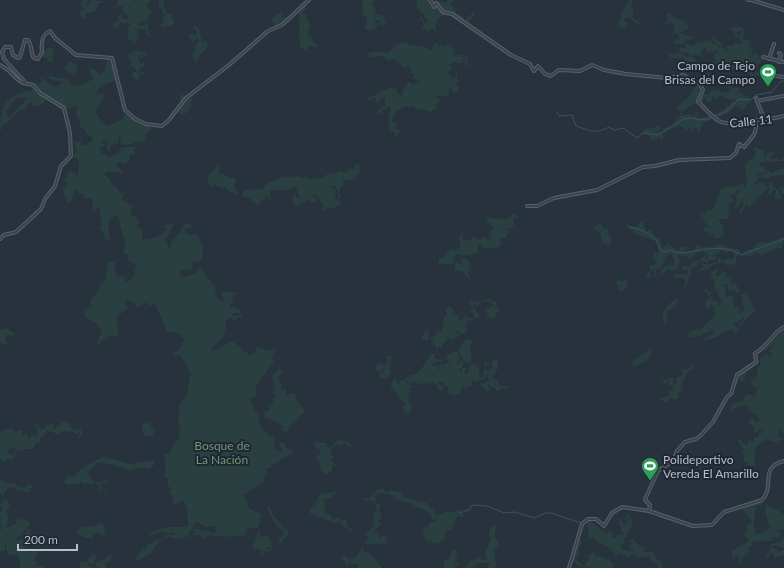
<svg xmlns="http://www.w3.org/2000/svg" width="784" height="568" font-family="Lato,sans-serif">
<rect width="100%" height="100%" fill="#27323d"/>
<path fill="#2a3f3f" d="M81,0H89L86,4L87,5L91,0L105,1L99,4L96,11L86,14V17L84,18L79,15L80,10L86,9L82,8Z
M118,0H133L136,2L138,0H152L146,5L149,10L152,12L151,15L149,14L148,19L137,24L141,26L148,23L149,34L152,36L149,37L146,31L148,28L146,30L139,29L137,31L139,38L137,37L136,43L132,44L133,41L132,40L131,42V38L129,40L127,38L129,30L127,27L131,26L128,22L124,24L123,28L122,22L119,23L120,26L115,29L113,24L119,21L118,17L121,13L122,19H127L128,17L123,12L124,5L117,6L118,11L116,7Z
M159,0L165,1L163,6L166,10V14H171V16L175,22L173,26L161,27V24L164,21L162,19L165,16L162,9L159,7Z
M362,0H375L372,5L376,9L375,14L384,16V20H386L384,26L380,25L379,20H375L373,22L378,23L376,28L371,31L364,29L367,23L366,21L367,18L363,16Z
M418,0H428L431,4L430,7H434L436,4H434L433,0L436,2V0L446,3L448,0H451L453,1L449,5H453V9L454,8L456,13L463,17L464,20L474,12V16L468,22L472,25L470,28L465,27L464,22L460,23L453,15L450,14L447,18V16L445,15L436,20L439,22L436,24L435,22L436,32L431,29L428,33L427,30L424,31L422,29L424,25L422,21L419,20L421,16H423L422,18L426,24L428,21L424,17V14L418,12L421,9L418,10L416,6L418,3L416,2Z
M630,0H633L631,6L634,11L632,17L641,23L638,25L630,18H624L623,22L625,20L628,24L624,29L618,26L620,18H622V12Z
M304,5L307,9L303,13L304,15L308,13L305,17H308L307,19L311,28L308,30V37L311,35L313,42L318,46L315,48L311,46L305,50L300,47C298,35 301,26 298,14Z
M282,12L283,18L291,16L281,27L276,29L271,20L277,14L279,15Z
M669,12L673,17L685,21L683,25L686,22L689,28L680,33L694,37L692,40L687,39L683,44H673L676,40L681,37H679L676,33L672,37L675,28L672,23L665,24L666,22L668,21L666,15Z
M736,24L741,28H746L744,29L743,32H745L742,39L749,40L751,46L748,47L753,48L751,52L753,54L752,56L749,54L750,58L756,53L762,61L758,64V69L755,67L751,68L750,62L748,61V71L754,74L756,71L759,72V69L764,75L766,74L768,78H760V75L751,78L749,73L738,70L721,71V69L712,68L711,71H713L711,72L709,67H701L704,72L702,74L701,68L688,69L684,58H671L668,55L680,53L687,57H693C698,63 701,63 709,65L710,61H713L715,63L717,61L713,58L715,53H719L717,50C712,54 711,51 706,51V48H704L700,53L703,56L701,58L698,55L691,56L688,53L679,52L681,46L683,48L686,47L685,44L686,43L691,46L700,41L701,43L704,41L706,43L707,38L709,42L710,40L715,45L713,40L714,36L717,40L723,44L721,47L718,44L719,48H724L726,52L728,50L729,51L728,48L725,49L728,45L733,46L734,43L742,44L737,35V39L733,30L730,29V28L735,27L740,31L736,33L740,35L742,31L738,29Z
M195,26L199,29L202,42L206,40L207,44L210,45L200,55L197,63H195L196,59H193L192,53L195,50V46L199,40L196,39L193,42L190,40L191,36L189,38L188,36L193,33L194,35H196V31L193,27Z
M405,42C413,48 421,44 431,50L435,43H437L439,47L440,44L443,48V43L445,48L447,42L448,45L450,43L451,47L454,48L453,55L462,54V58L467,56L468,66L466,67L464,59L462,60L464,63H456L453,61L452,64H450L449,67L452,65L453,67L448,72V75L452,76L453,78L450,79L452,80L457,76L455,73L457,71L458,81L456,83L459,88L456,93L452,91V88L449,89L448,97L440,95L436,97L440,101L436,105L437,111L434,109L431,112L423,109L418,110L413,106L408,108L407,106C401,108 397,109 393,117L394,120L392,119V121L397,124V127H394L402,132L398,133L395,139L394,137L395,132L390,130L388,120L391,108L388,106L387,108L381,111L380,114H377L378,110L385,105V98H382L379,103L375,102L376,99L373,98L369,101L367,99L371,95L373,97L380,91L393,87L394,89L396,88V91L401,97L404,88L408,82H411L412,85L418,82L420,84V82L413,78L414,74L410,73L412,68L410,70L408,64L406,69L394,59L387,61L384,56L370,57L367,54L377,51L389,53L394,45Z
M47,48H53L54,57L51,58L54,60L52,62L47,61L48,58H43V52Z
M133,49L135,52L136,49L138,52H145L147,54L146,56L142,54L144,59L140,58L141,55H138L141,65L142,61L144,63V66L139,70V74L141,71L144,72V74H141L137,82L133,77L127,76H133L132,72H136L137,70L134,69L135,67L128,66L131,64L130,58H128L130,56L127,57V54H132Z
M110,60L117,80L102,85L96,93L104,94L103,101L94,112L107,126L122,120L125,113L152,128L146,135L144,142L134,141L132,144L125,145L120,142L122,140L119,134L118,143L110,145V151L107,149L108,143L104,139L101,142L106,144L99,149L101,153L107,155L108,158L116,154L122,147H135L134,155L130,154L129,160L125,164L117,163V166L124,173L108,172L104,174L110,180L113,187L115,186L119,190V194L124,192L122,200L133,206L130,214L136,217L139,223L136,227L140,228L143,231L142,240C153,239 159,236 167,230L164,225L174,224L165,241L170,249L172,240L180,233L185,223L192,225L191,228H186L183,233L188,232V235L193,234L198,235L203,248L202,258L198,262L193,261L192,269L180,271V275L183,277L196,273L200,268L215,286L216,296L221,302L224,300L222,293L229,291L238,294L231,297L234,303L229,305L231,308L235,306L236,310L239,308L241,311V313L232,314L233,316L242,315V318L238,317L237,320L233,321L231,317L226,321C226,332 224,341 213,346L211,352L231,341L241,347L244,352L247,351L249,356L256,351L257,346L268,351L276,348L271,358L274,362L256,386V396L249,399L260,419L259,423L268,435L275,438L274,448L279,451L283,450L279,446L280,443H285V446L287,449H291L293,454L283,458L274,465L271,463L272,467L266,469L267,472L264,478L265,482L243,495L250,509L261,514L260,524L257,528H247L245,535L233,537L230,535L228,538L225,536L216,537L211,535L202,538L201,535H194L193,532L195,528L203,531H210L211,533H216L215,526L205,527L198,522L194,524L193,529L189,531V538L187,536L183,538L174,539L172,537L163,538L165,535H174L175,533L172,532L170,534L165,532L162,534V531L151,535L148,534L161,528L163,529L168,527H188L187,508L183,500L173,505V496L169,492L171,489L169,486L167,488L168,479L164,476L166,471L164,455L171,451L172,446L178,440L181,427L178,424L180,403C190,396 187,385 191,375L181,356L177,355L174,357L173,354L180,349L184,340L178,333L167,331C162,323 160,311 154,304L149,306L147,302L137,308L135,302H132L127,299L125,303L128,308L117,317L118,336L109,335L98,345L97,343L102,330L96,325L97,323L85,317L84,309L92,307L90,301L100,288V284L105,282L108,263L115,261L116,277L124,276L126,283L135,275L134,268L137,266L128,260V255L124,254L125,242L118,217L115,216L108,222L110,239L108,241L103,237L104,232L99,230L102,223C99,217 101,211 98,206L95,211L92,206L93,198L83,199L84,195L80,194L77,190L74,191L71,202H67V197L65,199L63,188L68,183L64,181L67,174L72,171L78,176L79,161L73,156L77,150L75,148L76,146L75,141L78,143L81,139L82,142L80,144L82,146L91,142L93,138L86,133L83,128H79L81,120L78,119L76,114L77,106L67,109L47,100L39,106H34L31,102L27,105L25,110L22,109L12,117L10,116L24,103L26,97L17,98L5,112L10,118L9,122L3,125L0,132C0,106 5,95 32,90L34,82L39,84L41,81V77L54,87L61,84L63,82L49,79V76L67,79L72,85L80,86L95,78L90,74L89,68L95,69L100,74L104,72L107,61Z
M68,62L74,63L78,67L74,77L71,73L65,70V66Z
M727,76V82L731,83L729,85L732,88H736L737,86L738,89L741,90L735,94L742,92L744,97L746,96L751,99L750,103H747L745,109L741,110L738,106L733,108L727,114L724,113L720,117L717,116L713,117L712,116C717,111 724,113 727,105L731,107V102L735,101V99L731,100L719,95V98H715L713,95L712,100L710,103L706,101V97H704L703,104L698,103L697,106L696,104H693L690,108L689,106L683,112L678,110L676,107L680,104L684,107L681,105V102L688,98L696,86H700L702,89L698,96V101L704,93L708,95L710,91L714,89L715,91L716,89L720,90L721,93L729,92L730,90L724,83V85L722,81L724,80L725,82Z
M182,94L188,98L193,97L189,111L183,115L178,112L180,107L185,104L184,103L187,100L180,103V96Z
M698,111L697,118L710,116L711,118L709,121L702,122L703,127H700L701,131L697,134V128L693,129L691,133H690L691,130L690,127L687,130L678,125L676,127L670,129L673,132L668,130L663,134V140L658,137V139L652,138L655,140L652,141L647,134H644V129H649L651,126L652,128L651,129L660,125L661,131L658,130L654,133L659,131L661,133L664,128L671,126L676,121V117L681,116L680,113H683V116L689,114L695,116L694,113Z
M755,147H757L759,150H764V157L765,159V155L769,151L771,153L772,150L775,153L769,158L775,159L778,157V160L784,159V161L770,162L767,160L764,163L761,162L759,167L764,166V169L766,171L763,174L757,173V175H764L768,170L770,171V173L777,171L778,169H780V171L784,166V175L771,176L767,179L766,177L764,179L759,177L756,182L750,185L762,182L764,185L765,181L767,187L772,181L773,186L780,192L778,197L782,192V190H779L781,186L784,188V194H782L781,198L778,200L776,198L774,202L776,190H772L773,192L768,196L769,187L751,204V207H749L748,205L744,207L741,215L739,212L744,205L742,202L745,197L737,208L733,209L737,201L735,196L741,190H737L734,196L733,194L730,197L734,201L729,204L730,206L728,210L731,209V210L727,213L729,215V219H718L724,227L722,229L725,234L716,239L713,237L714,233L710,236L708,232L702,231L705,226L709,228L704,221L703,217L700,216L701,213L703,212L704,216L707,209L712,211L721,189C728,185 738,188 743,183H745L743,188H745L747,181L745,165L750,159H754L756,151L752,149Z
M356,163L362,168L359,169V174L356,173L357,174L355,179L342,181L344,184L340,188L339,195H341L339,199L337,189L334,185L330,187L336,190L335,197L342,204L332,209L328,207L323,211L321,210L324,205L314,193L312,196L317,199L315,203L307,199L305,202H302L297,206H294L295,203L292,202L293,195L295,194L297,198H299L296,187L294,186C288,194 276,187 269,192L272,199L270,200L266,195L265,198L268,199H262L258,205L252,202L250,198L242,196L243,192L251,188L252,190L263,189L264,186L267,185L265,184C274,181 284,173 294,178L298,176L303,178L307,176L311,179L315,177L320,179L329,173L334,174L335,172L337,173L340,171L345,173L351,168L354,170Z
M218,165L220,171L219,174L223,173L229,178L234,177L236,179L234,187L238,192L236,194L227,190L225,186L224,189L214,185L213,188L208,183L207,177Z
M513,213L520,217L513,219L514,225L510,229H506L511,232L508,233L506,238L502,239L499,237L501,243L499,247L490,249L482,247L480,243L478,244V253L467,256L456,254L453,264H438L439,257L442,258L451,249L455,250L460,247L461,242L457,239L461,235V231L463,235L462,238L470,241L474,237L480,240L482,237L483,239L486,236L487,240L490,239L491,231L494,230L489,222L488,224L486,222L487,218L508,219Z
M640,222L643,223L646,232L652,229L654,236L661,239L662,248L667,245V242L672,247L679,250L680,247L687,246L688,248L683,250L690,252L696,249L695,246L699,244L702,248L716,246L720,243L728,248L738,249L741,253L737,256L736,263L731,266L730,264L726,266L725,262L723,263L720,261L721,264L718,263L709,267L708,270L706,269L701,271H698L703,267L702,263L708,265L718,261L719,258L724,260L730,258V260H732L735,256L733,253L735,252L728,251V254L721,250L719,253L717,252L716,255L711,256L717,257L715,260H709L708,263L703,261L697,264V268L693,267L686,287L683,286L686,282L684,279L686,278H675L673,274L677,273L675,276L678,274H687L688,271L682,270V266H689L695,260L699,261L705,254L706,259L709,256L703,250L698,252L690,259L687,258L686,255L683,257L679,255L677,258H680L679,260L681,262L678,265L680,268L671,271L668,269L666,272L659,274L664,267L671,264L672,266L674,265V259L671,253L666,256L661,268H658L655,273L657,279L653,275L655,268L650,272L651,277L649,278L645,275L650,271V266L658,264L655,263L658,258L656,260L652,258L654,253H659L658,243L655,241L634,233L626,226L629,224L633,227L637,226Z
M600,223L604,228L608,229L609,235L611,234L610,246L602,242L601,234L593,228L594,225L596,226Z
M784,237L782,248L772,250L762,256L757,252L751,256H745L743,252L754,248L757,243L763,241L765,243Z
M461,259H466C472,261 470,269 472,273L469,270L468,273L472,282L462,271L455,270V261L460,264L462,263Z
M718,268V272L715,273L717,277L723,272L727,273L726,277L729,278L730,275L732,286L733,283H735L741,292L737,293L733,290L730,292L728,289V285L723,284L726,288L725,297L734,294L733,304L735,307L739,308V314L745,309L741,302L743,297L740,295L747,292V296L751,299L750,301L755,310L740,326L738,325L744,319V316L739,322L732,324L737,328L741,327L734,334V329C727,330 721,334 715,338L713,337L711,340L709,338L706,342L704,338L713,334L714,329L697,337H690L688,333L698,329L700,330L715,315L712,310H714L712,304L707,309L706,308V301L710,298L706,292L702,291L703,290L707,289L709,292L713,291L710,296L714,301H719L718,307L722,301L719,298L718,293L714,288L715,282L710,275L714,270Z
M619,279L620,281L626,280L628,287L621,292L620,290L617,289L618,286L616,283Z
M490,298L492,301L498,302L495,307L496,308L497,306L499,307L498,309L500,311L496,312L497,318L489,320L491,318L486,316L488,313L485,311L494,305L487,301L481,302L478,306L474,304V307L479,315L477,319L474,318V314L472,313L473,312H470L471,309L474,310L470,303L471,301L478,302Z
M679,298L675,307L667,311V320L664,324C660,310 668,303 679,298Z
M449,306L454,310L453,315L457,314L461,322L463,321L461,319L465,318L464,316L466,315L468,318H473L472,321L467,320L466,325H463L468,329L466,331L465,329L466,334H461L458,330L455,333L461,334L451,340L446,336L448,340L442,345V348L439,346L436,351V345H432L433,342L432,338L429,339L427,342L424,339L423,340L421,338L426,329H427L425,331V333L429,329L428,338L436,335L437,331H442L444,317L447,315L446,310Z
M6,328L16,334L13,335L12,337L8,335L4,337L8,343L4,345L0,342V330Z
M784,329V434L779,429L778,437L784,438L781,441L778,440L777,443L770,441L768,438L757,446L754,452L756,454L754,459L756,466L746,465L748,463L744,462V458L742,457L744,454L740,453L744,450L738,441L740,438L743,443L747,445L750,439L752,443L754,438L758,437L759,433L764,430L762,429L754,433V428L749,423L750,418L754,417L753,420L756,422L762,418L757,419L758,416L754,414L747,405L737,407L731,412L732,403L733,404L744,400V397L749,394L754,397L756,392L758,393L756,390L759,388L758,386L754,387L751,381L752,378L754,381L755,377L757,379V372L761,362L760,361L751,370L747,371L744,380L740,382L738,376L765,355L771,357L772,352H769L775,343V341L773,345L763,353L766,347Z
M467,339L472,340L470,350L472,354L470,357L472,360L469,363C457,358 456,347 467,339Z
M651,349L650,357L643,363L640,362L639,366H632L633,361Z
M456,351L459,354V361L455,364H458L462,359L464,364L459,371L462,372V368H465L467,369L464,372L465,374L466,371L468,374V368L473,363L479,368V376L482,378L485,376L482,373L485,370L484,362L490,364L485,368L488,372V370L493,367L491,361L497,360L498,368L492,378L497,379L500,386H507L508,389L503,388L496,392L495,387H491L489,384L487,386L490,389L489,391L487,392L483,387L482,388L480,383H485L487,381L490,382L487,378L489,376L488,373L484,381L480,379L476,382L473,380L471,388L470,385L466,389L463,387L459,395L457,393L454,397L452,394H448V385L446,387L445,385L441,391L439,390V388H436L437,385L440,384L441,386L443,385L444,382L438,383L436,385L432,382L431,385L430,383L427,384L423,383L419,385L413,380L411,384L406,381L408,385L409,384L411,385V388L408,390L412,391L409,392L408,401L412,405L411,412L406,414L403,408L406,405L391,387V383L394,382L392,381L393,379L395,378L398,384L400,383L399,380H406V377H411V375H415L422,368L431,353L434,354L435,359L437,358L439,360L444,359L443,358L445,359L440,363L438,361L435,364L434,362L432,366L436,365L439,368L437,369L440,370L438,365L442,363L444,366L445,363L450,362L452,366L451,362L447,360L446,356Z
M388,355L392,357V359H390L391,364L389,367L391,374L387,376L391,378L384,379L379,376V374L385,370L384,368L379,373L374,368L376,365H379L381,362L384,366L388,360L386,357Z
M692,364L693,368L688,371V374L685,375V378L681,383L682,386L679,389L684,388L682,392L678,393L679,398L676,400L670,398L667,402L660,400V398L668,396L674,386L673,385L668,386L670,380L665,384L661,381L669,378L675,379L672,381L674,384H677L676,378L683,375L681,370L688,369Z
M279,369L283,372L277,379H280L279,383L282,384L281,391L284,388L286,390L287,396L292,393L296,394L295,398L305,411L295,421V424L293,423L289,426L287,432L282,430V426L276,421L263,417L265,415L264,412L270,410L268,406L275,403L271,400L275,396L273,393L274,389L272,387L275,385L272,381L273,374Z
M60,420L62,423L65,421L71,424L70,427L75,430L81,429L82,433L80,438H77L80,435L79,432L75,434L72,431L68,433L67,431L61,432L59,435L47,430V433L40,438V442L35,444L33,449H23L21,451L14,450L18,447L8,449L7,452L11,455L16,452L15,457L10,460L8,458L4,462L0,458V431L11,428L15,432L20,430L22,431V436L25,434L29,435L27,439H31V436L37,435L38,430L34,423L35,422L40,428L45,429V426L54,423V429L61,424Z
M148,422L151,425V428L154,430L153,435L146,437C141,431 141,428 144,423L145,424Z
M339,440L350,443L351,446L349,447L345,443L341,446L337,444L330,450L332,452L330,455L334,456L331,461L337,465L332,466V471L325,475L320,469L321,467L319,466V461L315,458L320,455V450L316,448L313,444L318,441L319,442L328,443L325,446L330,448Z
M103,457L130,464L153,460L155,464L148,469L141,467L129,471L124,467C117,468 110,462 105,464L101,462L96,463L95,467L91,468L88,474L90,475L89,478L98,483L108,480L110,482L100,484L99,487L103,486V490L109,489L104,492L101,488L99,494L98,485L95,483L90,485L88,483L83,485V482H80L77,485L74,483L71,485L65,484V479L68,477L66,474L74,477L83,467Z
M2,480L10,484L16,483V485L20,488L25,487L29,484L33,486L29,492H24L22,490L17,491L16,487L7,488L4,493V496H3L0,492V481Z
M384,488L385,492L391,490L402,493L405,498L427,503L430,508L434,510L436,515L449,511L451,513L460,509L465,517L458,516L455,520L452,530L447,531L445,535L446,537L443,538L445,540L441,541L440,544L435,542V544L432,543L431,540L426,541L425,540L427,538L423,537L425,534L422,532L424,527H427L432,521L435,522L438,517L432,520L431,514L422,509L413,507L412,506L414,504C407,503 401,500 396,500L397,497L394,498L392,494L391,496L388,493L386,494L380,492L379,495L375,494L377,490Z
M338,492L329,499H322L326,505L324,506L326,514H329L333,520L339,517L342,520H346L348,528L353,530L352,532C348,530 340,524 340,520L334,524L329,520H324V517L318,518L315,514L312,515L310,513L311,508L318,500V497L321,495L320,494Z
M373,494H375L376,499L374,502L381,505L379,511L382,518L379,520L381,524L374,531L382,539V536L386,535L387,543L367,544L365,542L368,539L367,536L363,535L375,526L372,520L374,517V513L377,511L374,503L369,499L367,501L363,499L371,497Z
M4,499L9,502L10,509H6L8,519L6,528L15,524L20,517V520L21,518L31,522L26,530H22L24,532C21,536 17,537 14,541L23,538L28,529H32L30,531L31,533H28L33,535L24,541L28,544L24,549L31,552L36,549L38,552L35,559L37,564L35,566H43V568H19L22,567L20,566L19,556L7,554V544L4,546L6,549L0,552V530L3,528L1,526L0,512L2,511L0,504Z
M758,502L763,504L756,506V508L753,523L756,535L767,531L766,529L770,528L765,511L766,504L784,514V529L777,531L778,533L783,532L780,537L770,538L773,540L772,542L768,540L766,541H755L751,543L753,545L748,548L750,551L743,557L741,564L738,563L737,561L739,560L738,556L732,557V551L749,541L744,534L747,530L746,525L752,522L741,508Z
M269,507L273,513L272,514C278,519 282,529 288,530V536L282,541L283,544L277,542L283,535L284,531C275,526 271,516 267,508Z
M631,514L628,519L632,518L634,520L631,524L633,527L627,532L624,544L621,545L622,549L627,551H634L630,549V545L633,544L632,542H628L632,539L635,540L636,543L639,544L640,549L641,544L643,548L644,546L646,548L643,550L645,552H651L654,549L653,554L656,556L655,558L660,561L663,568H657L659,565L654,561L651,562L650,557H642L640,555L639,558L636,557L635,554L631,555L628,558L620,553L615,556L614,554L616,552H613C607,544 599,545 592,537L590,539H587L589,535L586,522L590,520L607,534L609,530L611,531L610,533H614L615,535L611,536L615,538L619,534L621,535L624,534L621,532V528L618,522L622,519V523L626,525L628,521L624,518L627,519L626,516Z
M102,522L104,525V529L107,530L102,536L98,533L93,534L94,538C88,539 81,536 77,534V530L79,529L80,530L82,527L94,526Z
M496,525L497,530H495V538L499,543L498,548L496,546L494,548L496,568H487L490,563H478L470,568H462L467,567L471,558L475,563L474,561L478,556L482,560H486L485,553L491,538L489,536L490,527Z
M260,531V537L268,535L270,540L272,541L271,547L266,548L268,550L274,546L273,549L267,553L265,551L262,555L260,549H253V546H251L256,541L254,538H257L256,536Z
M784,535V548L775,545L772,546L779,552L784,550V555L777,556L776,559L771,552L769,557L765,556L770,551L771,544L780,542Z
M162,538L151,553L138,561L134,560L143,549H146L148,544Z
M581,539L582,544L579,548L578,557L575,559L586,568L580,567L572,560L577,548V543Z
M363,546L364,548L363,552L370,553L382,568H359L357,564H352L350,559L346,567V562L340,558H342L343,554L348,559L353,558L354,560Z
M455,550L457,551L455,556L458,558L454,564H457V561L460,565L455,568H444V561L450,558L451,552Z
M592,552L596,554L597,558L600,555L606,560L607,559L613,563V568H601L602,566L598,568L586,567V563L589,558L583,555L585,554L586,556L589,555Z
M95,554L97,557L93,564L88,563V566L98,568L95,565L97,561L104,560L111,554L112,561L107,562L106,568H80V562H88L85,559H88L91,557L90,555Z"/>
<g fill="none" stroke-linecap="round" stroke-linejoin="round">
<path stroke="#3e5164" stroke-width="1" d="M557,112L559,116L572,115L576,126C590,130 594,135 609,127L614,130L623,128L637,138L643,133L658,135L684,119L691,118L700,120L709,119L725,112L739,99L751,100L756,95L772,92L780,82L784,81
M629,227C637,228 651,233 656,240C658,243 659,248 660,250L663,252L671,250C683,260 717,238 741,255L784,239
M459,513L469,510L472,505L487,506L504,513L515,512L534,518L546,513H551L584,524"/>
<defs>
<path id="street" d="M430,0L434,7L436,3L443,12L452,14L511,55L530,64L534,71L538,66L545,74L551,76L559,70L580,71L592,65L604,70L626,74L667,78L683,75L700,84L703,90L698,101C722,128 721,125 756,120C765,119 775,119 784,116
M748,0H750
M751,0L784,10
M763,57L784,62
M769,59L774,44
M779,62L781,55L779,53
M0,65L8,70L17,79L23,83L33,85L40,93L64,108L70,133L71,156L61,166L55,186L45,199L41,209L16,232L4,235L0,239
M770,75L784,77
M26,83L4,59L2,52L5,47H11L13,55L18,58L20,57L25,40H28C33,46 30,53 34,58L38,59L42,52C41,44 41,35 50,31L55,38L76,55L112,58L125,110L135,119L146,124L162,126L168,121L186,98L229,65L268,31L282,25L309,0
M756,98L764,119
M757,101L784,96
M527,206H537L554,198L597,190L643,167L655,166L679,160L730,158L736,153L739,144L744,147C751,138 759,133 755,120
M649,511L693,526L712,525L724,512L762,500C776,485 758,468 784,461
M569,568L582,524L588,519H596L604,526L612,513L622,507L649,511L650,505L645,500L646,497L658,471L673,461L677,451L685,442L696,439L701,435L713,422L727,397L731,394L737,375L756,362L755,353C768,347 772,333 784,327"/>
</defs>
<use href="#street" stroke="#58616b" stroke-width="4"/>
<use href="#street" stroke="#3a434d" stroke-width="2"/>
</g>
<defs>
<symbol id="stadium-pin" viewBox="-11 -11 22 30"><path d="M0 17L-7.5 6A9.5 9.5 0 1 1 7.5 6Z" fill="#2e9e5b" stroke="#1f2832"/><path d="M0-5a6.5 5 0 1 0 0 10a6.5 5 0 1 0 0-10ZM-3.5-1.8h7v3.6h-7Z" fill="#fff"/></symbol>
</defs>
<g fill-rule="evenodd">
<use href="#stadium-pin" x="758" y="62" width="20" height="27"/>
<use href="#stadium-pin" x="640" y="456" width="20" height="27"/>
</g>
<g text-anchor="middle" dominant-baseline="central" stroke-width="4" stroke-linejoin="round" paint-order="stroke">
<g font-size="12" fill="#b6bec8" stroke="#1f2832" text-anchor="end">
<text x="755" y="65">Campo de Tejo<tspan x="755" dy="14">Brisas del Campo</tspan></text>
<text x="663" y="459" text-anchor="start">Polideportivo<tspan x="663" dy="14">Vereda El Amarillo</tspan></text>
</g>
<g font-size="12" fill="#b6bec8" stroke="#1f2832">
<text transform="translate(751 121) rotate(-6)">Calle 11</text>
</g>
<g font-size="12" fill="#709776" stroke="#1f2832">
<text x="222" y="445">Bosque de<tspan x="222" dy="14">La Nación</tspan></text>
</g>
</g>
<path d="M18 544v6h59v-6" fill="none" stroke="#b6bec8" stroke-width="2"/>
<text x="24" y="544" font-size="12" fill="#b6bec8" stroke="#1f2832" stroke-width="3" paint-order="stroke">200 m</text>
</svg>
